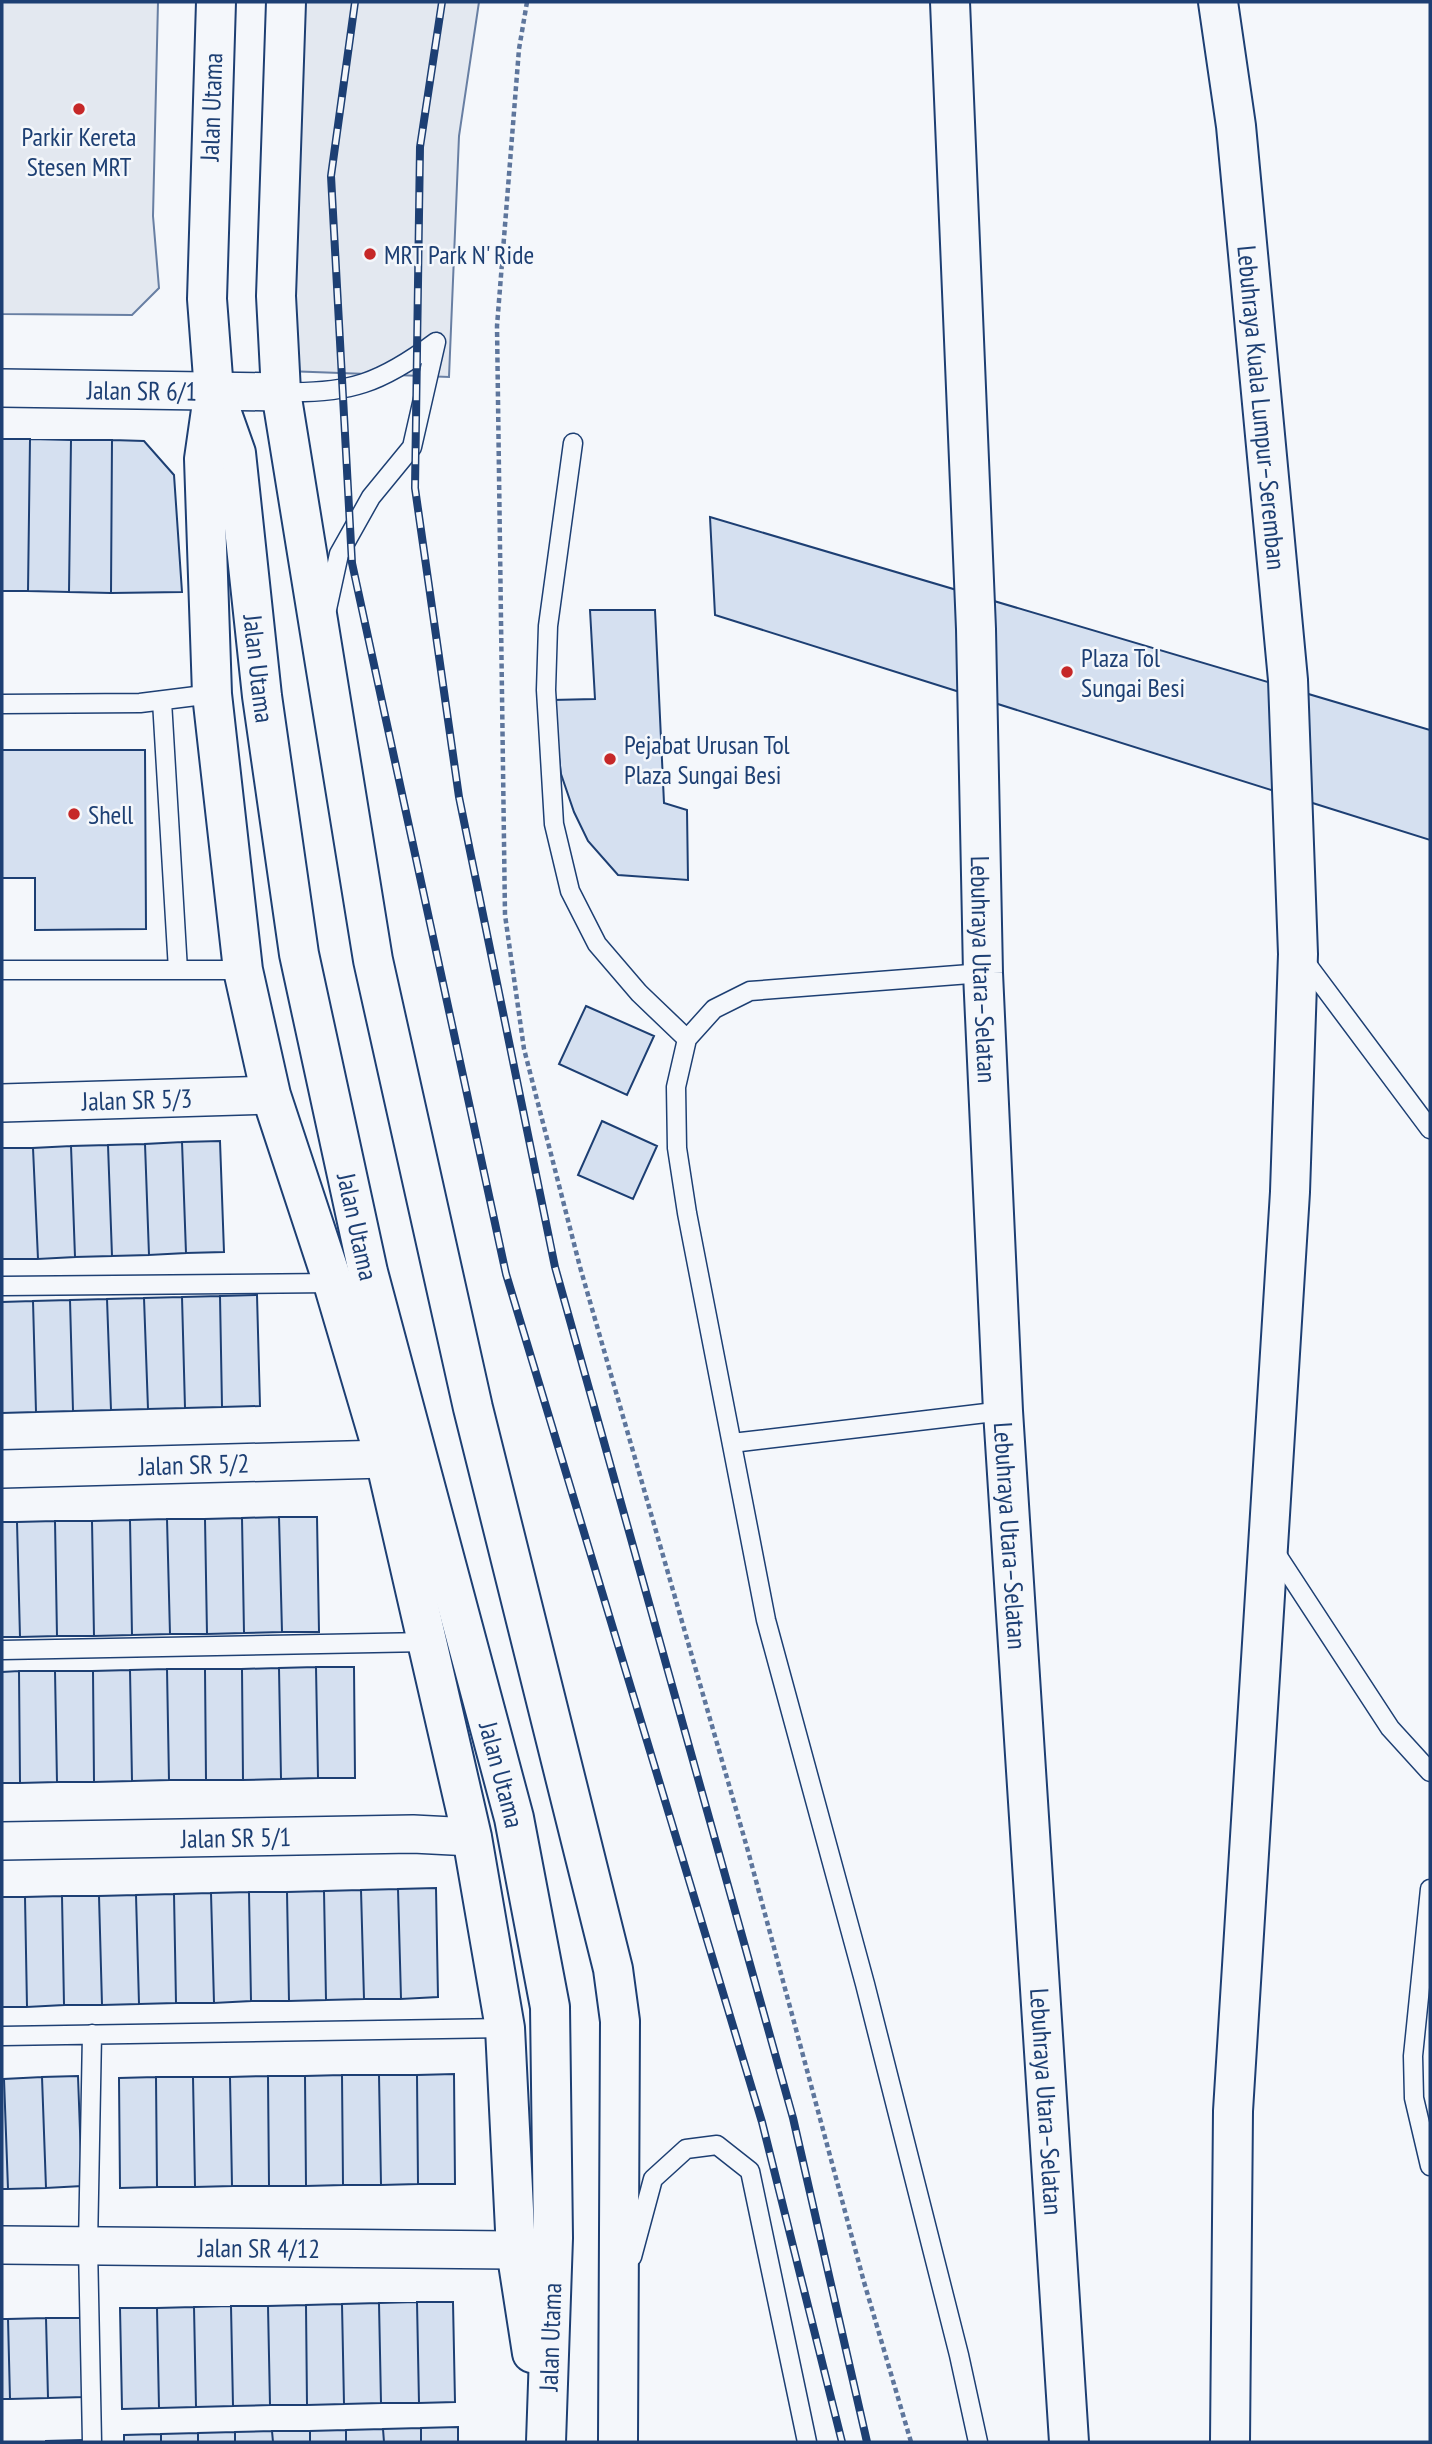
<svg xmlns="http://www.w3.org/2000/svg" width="1432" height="2444" font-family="'PT Sans Narrow',sans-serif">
<rect width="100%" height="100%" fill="#f4f7fb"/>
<path fill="#e3e8f0" stroke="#687fa3" stroke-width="2" d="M2,2H158L153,216L159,288L132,315L2,314Z
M294,2H479L459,136L449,377L286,371Z"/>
<path fill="#d5e0f0" stroke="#1d3f73" stroke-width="2" d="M2,439H30L28,591H2Z
M30,439L71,440L69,592L28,591Z
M71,440H112L111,593L69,592Z
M112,440L144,441L174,475L182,592L111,593Z
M710,517L1430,730V840L715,615Z
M590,610H655L664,803L687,810L688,880L618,875L588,841L574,812L561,774L552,700L595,699Z
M2,750H145L146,929L35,930V878H2Z
M586,1006L654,1036L627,1095L559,1064Z
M602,1121L657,1146L633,1199L578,1175Z
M220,1141L224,1252L186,1253L182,1142Z
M182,1142L186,1253L149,1255L145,1144Z
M145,1144L149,1255L112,1256L108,1145Z
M108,1145L112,1256L75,1257L71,1146Z
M71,1146L75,1257L38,1259L33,1148Z
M2,1148H33L38,1259H2Z
M257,1295L260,1406L222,1407L220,1296Z
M220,1296L222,1407L185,1408L182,1297Z
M182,1297L185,1408L148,1409L144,1298Z
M144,1298L148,1409L111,1410L107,1299Z
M107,1299L111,1410L73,1411L70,1300Z
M70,1300L73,1411L36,1412L33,1301Z
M33,1301L36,1412L2,1413V1302Z
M279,1517H317L319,1632H282Z
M279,1517L282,1632L244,1633L242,1518Z
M242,1518L244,1633L207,1634L205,1519Z
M167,1519H205L207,1634H170Z
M167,1519L170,1634L132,1635L130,1520Z
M130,1520L132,1635L94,1636L92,1521Z
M55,1521H92L94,1636H57Z
M55,1521L57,1636L20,1637L17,1522Z
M2,1522H17L20,1637H2Z
M316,1667H354L355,1778H318Z
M316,1667L318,1778L281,1779L279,1668Z
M279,1668L281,1779L243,1780L242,1669Z
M167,1669H205L206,1780H169Z
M167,1669L169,1780L132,1781L130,1670Z
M205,1669H242L243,1780H206Z
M130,1670L132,1781L94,1782L93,1671Z
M19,1671H55L57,1782L20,1783Z
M19,1671L20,1783H2V1672Z
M55,1671H93L94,1782H57Z
M436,1888L438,1997L401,1999L398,1889Z
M398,1889L401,1999H364L361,1890Z
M361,1890L364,1999L326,2000L324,1891Z
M324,1891L326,2000L289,2001L287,1892Z
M249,1892H287L289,2001H251Z
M249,1892L251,2001L214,2003L211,1893Z
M211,1893L214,2003H176L174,1894Z
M174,1894L176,2003L139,2004L136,1895Z
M136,1895L139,2004L102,2005L99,1896Z
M62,1896H99L102,2005H64Z
M62,1896L64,2005L27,2007L25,1897Z
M2,1897H25L27,2007H2Z
M454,2074L455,2184H418L417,2075Z
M342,2075H379L381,2185H343Z
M342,2075L343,2185L306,2186L305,2076Z
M379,2075H417L418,2184L381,2185Z
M78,2076L82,2186L46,2188L42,2077Z
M268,2076H305L306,2186H269Z
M268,2076L269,2186H232L230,2077Z
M42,2077L46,2188L8,2189L4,2079Z
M156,2077L157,2187L120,2188L119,2078Z
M156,2077H193L195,2187H157Z
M193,2077H230L232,2186L195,2187Z
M2,2079H4L8,2189H2Z
M417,2302H453L455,2402L419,2403Z
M417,2302L419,2403H381L379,2303Z
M379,2303L381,2403L344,2404L342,2304Z
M342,2304L344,2404L307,2405L306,2305Z
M306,2305L307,2405H270L268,2306Z
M231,2306H268L270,2405L233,2406Z
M231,2306L233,2406L196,2407L194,2307Z
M194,2307L196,2407L159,2408L157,2308Z
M120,2308H157L159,2408L122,2409Z
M46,2318H83L85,2397L48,2398Z
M46,2318L48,2398L10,2399L8,2319Z
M2,2319H8L10,2399H2Z
M458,2427V2442H421V2428Z
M421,2428V2442H384L383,2429Z
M383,2429L384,2442H346V2430Z
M346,2430V2442H310V2431Z
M272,2431H310V2442H273Z
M272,2431L273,2442H235V2432Z
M235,2432V2442H198V2433Z
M198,2433V2442H161V2434Z
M161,2434V2442H124V2435Z
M83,2440V2442H46V2441Z"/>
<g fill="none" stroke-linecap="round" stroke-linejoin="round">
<defs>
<path id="service" d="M281,392C350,394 381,383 436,342
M573,443L548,626L546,690L554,824L570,891L597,944L639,993L687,1039
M327,609L339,554L371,497L412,447L436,342
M162,701L178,970
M2,704L140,703L212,694
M1303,959L1430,1129
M2,970H243
M2,1286L333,1283
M732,1443L1003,1411
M1273,1549L1390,1728L1430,1772
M2,1650L427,1642
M1430,1889L1413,2056L1414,2098L1430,2166
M92,2034L88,2246L92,2442
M2,2036L505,2028
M632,2257L653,2179L686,2149L717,2145L750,2171L807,2442
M978,2442L959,2355L865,1984L766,1620L687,1213L677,1148L676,1087L687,1039L714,1009L750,991L983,973"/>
<g id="minor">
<path id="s1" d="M2,388L281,392"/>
<path id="s2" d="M2,1103L271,1095"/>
<path id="s3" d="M2,1469L385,1459"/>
<path id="s4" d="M2,1841L413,1834L472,1837"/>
<path id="s5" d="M2,2245L516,2250"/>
</g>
<g id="tertiary">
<path id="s6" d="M216,2L207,299L214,391L236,453L262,696L299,954L368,1272L514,1818L550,2007L553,2238L546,2442"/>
<path d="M286,2L276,296L281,392L373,960L473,1408L613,1969L620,2021L618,2442"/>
<path d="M213,396L204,459L212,694L243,970L271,1095L333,1283L385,1459L472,1837L505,2028L516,2250L532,2353"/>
</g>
<g id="motorway">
<path id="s7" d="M950,2L976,629L983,973L1003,1411L1069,2442"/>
<path id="s8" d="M1218,2L1236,126L1288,680L1298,954L1290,1192L1233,2111L1230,2442"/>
</g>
</defs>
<use href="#service" stroke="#1d3f73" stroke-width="21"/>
<use href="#minor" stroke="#1d3f73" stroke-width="40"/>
<use href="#tertiary" stroke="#1d3f73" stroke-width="42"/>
<use href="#motorway" stroke="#1d3f73" stroke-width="42"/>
<path stroke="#5e769c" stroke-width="4.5" stroke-dasharray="5 3.5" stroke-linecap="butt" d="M527,2L519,49L497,326L505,915L524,1049L580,1267L748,1851L864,2282L911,2442"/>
<use href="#service" stroke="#f4f7fb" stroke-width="18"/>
<use href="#minor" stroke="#f4f7fb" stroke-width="37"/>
<use href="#tertiary" stroke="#f4f7fb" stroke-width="38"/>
<use href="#motorway" stroke="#f4f7fb" stroke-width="38"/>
<defs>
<path id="rail" d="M355,2L331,176L352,563L506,1274L762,2122L842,2442
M442,2L420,147L415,488L459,797L555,1267L793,2118L867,2442"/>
</defs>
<use href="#rail" stroke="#1d3f73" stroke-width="8"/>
<use href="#rail" stroke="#f4f7fb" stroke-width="5" stroke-dasharray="16" stroke-linecap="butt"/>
</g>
<g fill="#c62828" stroke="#f4f7fb" stroke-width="2.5">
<circle cx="79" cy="109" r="7"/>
<circle cx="370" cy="254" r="7"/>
<circle cx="1067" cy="672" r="7"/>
<circle cx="610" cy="759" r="7"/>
<circle cx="74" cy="814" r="7"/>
</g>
<g text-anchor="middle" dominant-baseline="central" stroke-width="5" stroke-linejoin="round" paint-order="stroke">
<g font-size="26" fill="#1d3f73" stroke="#f4f7fb">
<text transform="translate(211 107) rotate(-88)">Jalan Utama</text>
<text stroke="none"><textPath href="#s1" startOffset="140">Jalan SR 6/1</textPath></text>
<text stroke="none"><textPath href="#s8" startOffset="408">Lebuhraya Kuala Lumpur–Seremban</textPath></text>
<text stroke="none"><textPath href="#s6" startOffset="672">Jalan Utama</textPath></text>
<text stroke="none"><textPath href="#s7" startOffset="968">Lebuhraya Utara–Selatan</textPath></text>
<text stroke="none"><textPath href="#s2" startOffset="135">Jalan SR 5/3</textPath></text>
<text stroke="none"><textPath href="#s6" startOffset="1239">Jalan Utama</textPath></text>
<text stroke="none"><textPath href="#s3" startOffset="192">Jalan SR 5/2</textPath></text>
<text stroke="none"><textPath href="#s7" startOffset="1535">Lebuhraya Utara–Selatan</textPath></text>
<text stroke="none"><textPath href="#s6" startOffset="1806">Jalan Utama</textPath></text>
<text stroke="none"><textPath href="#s4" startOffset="234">Jalan SR 5/1</textPath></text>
<text stroke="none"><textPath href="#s7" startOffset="2102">Lebuhraya Utara–Selatan</textPath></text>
<text stroke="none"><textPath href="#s5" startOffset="257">Jalan SR 4/12</textPath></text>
<text transform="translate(550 2337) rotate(-88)">Jalan Utama</text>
</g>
<g font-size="26" fill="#1d3f73" stroke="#f4f7fb" text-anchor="start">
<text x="79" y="136" text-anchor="middle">Parkir Kereta<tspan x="79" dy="30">Stesen MRT</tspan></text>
<text x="384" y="254">MRT Park N' Ride</text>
<text x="1081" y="657">Plaza Tol<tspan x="1081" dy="30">Sungai Besi</tspan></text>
<text x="624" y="744">Pejabat Urusan Tol<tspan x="624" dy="30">Plaza Sungai Besi</tspan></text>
<text x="88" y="814">Shell</text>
</g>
</g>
<rect width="1432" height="2444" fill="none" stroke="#1d3f73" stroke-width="7"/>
</svg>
